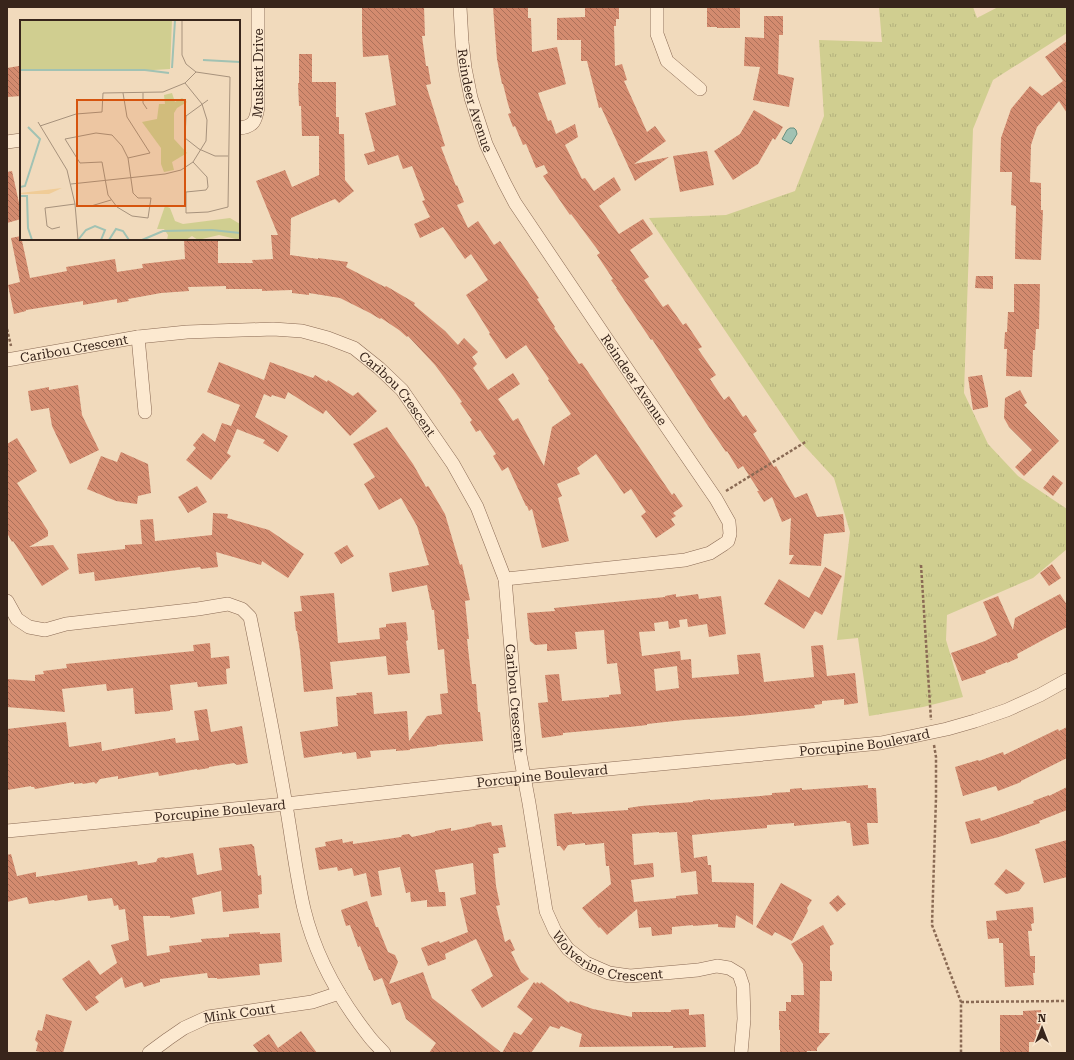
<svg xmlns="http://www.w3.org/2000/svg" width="1074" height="1060" font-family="'Roboto Serif',serif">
<defs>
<pattern id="park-tufts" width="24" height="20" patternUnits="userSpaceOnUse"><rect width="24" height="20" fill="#d0ce90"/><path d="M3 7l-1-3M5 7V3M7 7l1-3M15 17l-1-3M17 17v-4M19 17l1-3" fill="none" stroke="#b3b17c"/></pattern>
<pattern id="building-back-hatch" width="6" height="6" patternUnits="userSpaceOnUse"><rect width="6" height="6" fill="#d38b6f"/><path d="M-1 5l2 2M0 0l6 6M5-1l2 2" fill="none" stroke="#ac715a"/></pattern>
</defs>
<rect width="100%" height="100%" fill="#f1dabc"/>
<path fill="url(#park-tufts)" d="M879,7H973L977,18L998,7H1067V33L993,80L973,129L964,393L988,444L1018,476L1067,509V549L1033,578L947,615L946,640L963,697L923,707L869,716L858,638L837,640L850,532L834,478L799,440L649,218L726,215L795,191L824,116L819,40L882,42Z"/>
<path fill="#a1c2b3" stroke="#679080" d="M790,128H794L796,130L797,134L791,144L782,139L787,130Z"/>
<path fill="url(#building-back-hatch)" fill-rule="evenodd" d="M362,7H424L425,36H422L426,66H428L431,84L426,85L445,146L441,147L456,186L457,185L464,202L457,205L468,228L478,221L494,245L500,241L539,298L537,299L555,327L554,328L579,364L582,363L672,495L674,493L683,506L673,513L676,516L671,519L675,525L656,538L641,516L646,512L631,489L624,494L596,454L577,468L580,474L557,484L562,496L558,498L569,541L542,548L532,509L529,511L527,506H526L508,467L502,471L493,456L496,454L480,430L476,432L470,422L472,420L460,403L462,402L455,392L435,365L408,336L407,337L399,330L381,318L380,319L370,313L340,298L309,293V295L292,293V290L262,291V289H226V286L188,287L189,291L161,293L128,299L129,301L117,303V299L83,305V301L26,310V311L14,314L8,285L20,282L11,238L21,236L30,278L67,271L66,267L115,259L117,272L143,268L142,264L185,259L184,239H218V263H253L252,260L273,259L271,235H278L256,181L285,170L292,187L319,175V136H302L301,106H299L298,83H299V54H312V82H336V117H339V134H344L345,180L354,191L339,203L335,199L291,218L290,255L318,259V258L348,262L346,267L385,287L386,286L415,303L414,305L445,331L458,345L464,338L478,352L472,357L477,364L473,368L488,390L513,373L520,384L498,399L513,421L518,418L544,466L552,427L571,414L548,380L549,379L526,345L506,359L489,334L490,333L466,295L488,280L471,254L465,259L443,227L420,238L414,224L430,217L422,201L425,200L412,166L403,169L398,155L368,165L364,154L375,151L365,113L396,105L388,55L363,57L362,32Z
M493,7H528V18H531L532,52L557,47L566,84L538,93L548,121L551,120L556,134L575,124L578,137L565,145L582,179L585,178L594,191L614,177L621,190L599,206L619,234L643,219L653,234L630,250L649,277L644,280L663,307L668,304L683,325L686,323L702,347L698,349L716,375L710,379L724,400L729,396L743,417L746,415L757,431L753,434L774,467L776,466L795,498L807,493L817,517L843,514L845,532L824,534L821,566L789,564L794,555H789L791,518L782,522L772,497L764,502L757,491H759L743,466L738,469L727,451L726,452L706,423L652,339L651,340L616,288H617L611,280L613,279L597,255L600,253L571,214L570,215L543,176L548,173L544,165L536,168L526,144L523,145L515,126L513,127L508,114L511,113L508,104L503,84H502L497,59Z
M585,7H614V8H619V19H616V26H614L615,66L622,64L627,80L624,81L647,132L655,126L666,141L634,164L669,157L635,181L601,107L599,108L587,61H581V40H557V18L585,17Z
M707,7H740V28H717V27H707Z
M764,16H783V35H779L778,74L794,78L789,107L753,100L760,67L744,66L745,37L764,38Z
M1067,41V113L1059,101L1037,127L1031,145L1030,182L1041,183V210H1043L1041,260L1015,259L1016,206L1011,205L1012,172H1000L1001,138L1011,109L1030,86L1042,96L1063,81L1045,57Z
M19,66L21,84V96L7,97V68Z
M754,110L783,127L775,140L773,138L758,164L733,180L714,151L740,134Z
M707,151L714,185L680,192L673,156Z
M12,171L21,212V219L7,223V172Z
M976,276H993V289L975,288Z
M1014,284H1040L1039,329H1036L1035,350H1033L1032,377L1006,376L1007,349H1004L1005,332H1007L1008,312H1014Z
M219,362L264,380L270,362L313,378L315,375L327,382L328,380L353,396L358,392L377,411L350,436L326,410L323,414L288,392L285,399L272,395L271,397L264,394L255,417L288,436L278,452L263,443L265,440L237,429L227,453L231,456L211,480L186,460L196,448L193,445L203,433L215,442L222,423L231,426L240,405L207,392Z
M982,375L988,402V407L973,410L968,377Z
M78,385L82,415L99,450L70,464L52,426L49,408L31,411L28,391L49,387V390Z
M1020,390L1027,403L1024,405L1059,441L1024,476L1015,467L1032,450L1009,427L1004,418L1005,398Z
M387,427L413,464L426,487L428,486L429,487L445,514L460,565L462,564L470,600L465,601L469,639H467L472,684H476L478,712H480L483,741L437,745V746L410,749V750L396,751V749L370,751L371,757L357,759L356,752L342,754V752L304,758L300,732L338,726L336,697L357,695L356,693L372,692L374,714L407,711L409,741L427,716L442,714L440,694L448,693L444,649L438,650L434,610H432L427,585L392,592L389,573L429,565L417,526L401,498L379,510L364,484L375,477L353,444Z
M17,438L37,471L17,483L48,531V536L29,547L53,545L69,569L42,586L13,541L12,542L7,533V444Z
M121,452L148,464L151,493L138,496L137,504L116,501L87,489L101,456L117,462Z
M1053,475L1063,483L1053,496L1043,488Z
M197,486L207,502L188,513L178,497Z
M213,513L228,514L227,518L269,530L304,554L288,578L262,561L261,565L216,552L218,567L201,569L200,567L95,581L94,572L79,574L77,554L125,549V545L142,544L140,520L153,519L155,541L212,535Z
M347,545L354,556L341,564L334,553Z
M1052,564L1061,578L1049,586L1040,573Z
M825,567L842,576L822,615L815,611L804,629L764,604L779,579L809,598Z
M334,593L338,643L380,639L379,628L386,627V624L406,622L408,640L406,641L410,673L388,675L386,656L330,662L333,689L304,692L300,651L297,631H296L294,612L302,611L300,596Z
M676,594V597L698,594L699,599L721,596L726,634L709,637L707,624L688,627L687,619L679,620L680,627L669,629L668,621L654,623L655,631L639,632L642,656L680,651L681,660L691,659L692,678L739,674L737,655L760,653L764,682L814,677L811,646L823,645L827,676L855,673L858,703L844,705V699L822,701V704L814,705L815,708L741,716L684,720L647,724V725L629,727L563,733V735L542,738L538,703L548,702L545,675L559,674L562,701L609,697V695L621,694L617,663L607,664L604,630L575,632L577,649L547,651V644L535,645L530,641L527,613L555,611L554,608L665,597V596ZM677,666L679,688L656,691L654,669Z
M1060,594L1067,605V627L1017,654L1018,658L1007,663V662L985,671L986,673L962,681L951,653L985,641L997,635L983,602L998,596L1013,630L1015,618Z
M210,643L211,658L229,656L230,668L226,669L227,684L198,687L197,682L170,685L173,710H170V711L135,714L133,688L107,691L106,684L62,689L65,712L7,707V679L35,681V675L44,674L43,671L67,668L66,664L194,651L193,645Z
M207,709L211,732L242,726L248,763L237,765L234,763L209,767V768L197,770V769L159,776L158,772L118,779V776L100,779L96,784L94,782L83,784L82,783L74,784V782L35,789L34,787H31V786L7,790V729L66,722L69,747L101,742L102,751L175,738L176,743L199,740L194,711Z
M1067,727V758L1021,781V782L998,791L996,786L963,796L955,767L978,760L979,761L1003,752L1004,755L1058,729L1059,731Z
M868,785V788H876L878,823H867L869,844L853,846L850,823H847L846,821L794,826V823L767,825V828L721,832L692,835L694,858L707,856L708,865H711L712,882L754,883L753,925L736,915L735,928L718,927V924L693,926V925L672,927V934L652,936L651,927L639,928L637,909L607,935L600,927L599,928L582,908L611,884L609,866H606L604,843L585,845V843L568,845L564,851L560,846H557L554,814L572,812V814L598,812L628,810V808L641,806L693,802V801L710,799V800L772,795V793L790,792V789L802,788V790ZM659,832V833L677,832L681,873L696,871L698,894L676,896V898L634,902L631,880L654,877L653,863L634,865L632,834Z
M1067,787V810L1039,821L1040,823L999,837L971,844L965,822L980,818L981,821L1034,803L1033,801L1049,795V796Z
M491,822L492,826L502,825L506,847L498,848L499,853L493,854L496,886L500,905L496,906L505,942L510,939L515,950L511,952L521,972L529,979L482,1008L471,990L493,976L476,939L445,954L446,959L428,966L421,948L439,941L440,943L468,932L460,898L476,894L473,863L435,870L439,892H445L446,906L427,907V900L411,902L410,892L406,893L400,867L378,871L382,895L371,897L366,873L354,876L352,868L338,871L337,867L319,870L315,848L326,846L325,842L342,839L343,843L353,841V844L401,837L402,835L409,834L412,837L435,832V831L451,828V831L476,826L475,825Z
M1067,840V877L1044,883L1035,849Z
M252,844L253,846H254L258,876L261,875L262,894L258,895L259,908L223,912L221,891L192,898L195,914L170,918V916H143L147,956L170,952L169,946L202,942L201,939L229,937V934L260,932V934L280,933L282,962L259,964L260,975L217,979V978H208L207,973L160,979V982L144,987L142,982L125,988L122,977L95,997L99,1002L86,1011L62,979L89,960L100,975L117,963L111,945L129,940L125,909L119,910L118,905L114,906L112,898L88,901L87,895L55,901L54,900L29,904L27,897L7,902V855L11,854L17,876L36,872V877L100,867L137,861L138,865L156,862L158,858L164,857L165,858L193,853L197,875L222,870L219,848Z
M1006,869L1025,883L1019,891L1006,894L994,884Z
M781,883L812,900L807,908L808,911L792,941L775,932L772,936L756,927Z
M838,895L846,904L837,912L829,903Z
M367,901L376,927H378L388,952L395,955L398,962L389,984L423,972L432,998L502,1053L514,1032L521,1035L533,1019L517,1007L534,982L536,984L537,982L540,984L541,982L569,1003L570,1001L593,1009L632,1017V1012H671V1010L689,1009V1015L704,1014L706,1047L673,1048V1046L579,1047L582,1034L561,1026L559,1029L550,1026L531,1053H429L436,1043L406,1019L400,1002L392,1005L382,978L374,981L370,970H369L360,946L358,947L350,925L346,926L341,910Z
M1033,907L1034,923L1031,924L1032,931H1028L1030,956H1035V973H1033L1034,985L1005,987L1003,943H999V938L988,939L986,921L997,920L996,911Z
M823,925L834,944L830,946V970L832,972V981H820L819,1033H830L817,1048V1051H807V1053H780V1030H779V1011H786V1002H791V995H804L803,964L791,944Z
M1041,1010L1042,1030H1036L1037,1042H1029V1053H1000V1015H1023V1011Z
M46,1014L72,1021L63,1053H45L36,1051L38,1043L35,1040L38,1030L42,1031Z
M301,1031L317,1053H259L253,1045L269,1034L278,1048Z"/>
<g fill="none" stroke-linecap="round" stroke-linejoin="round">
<defs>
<g id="street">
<path id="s1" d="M460,7L462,42L465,68L471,98L486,144L504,182L515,203L629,372L716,499L729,522L730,534L728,541L724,544L710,553L685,560L505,579"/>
<path d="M657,7V34L667,61L700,89"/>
<path id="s2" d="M239,128C254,127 256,120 258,107V7"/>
<path d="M7,142L21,140"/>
<path d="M138,337L145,412"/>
<path id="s3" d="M7,360L138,337L187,332L273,329L302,331L328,338L354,348L379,368L402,390L453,464L477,507L505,579L520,755L529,803L546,911L555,931L568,949L586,963L609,973L630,976L698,970L717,966L729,968L739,974L743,986L744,1019L741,1053"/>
<path d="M7,601L17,619L29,627L45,630L66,624L198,609L228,604L242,609L250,617C263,680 275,742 286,805C292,839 296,875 304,909C315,955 339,998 368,1035C373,1042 379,1047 384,1053"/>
<path id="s4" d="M7,831L286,804L524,777L881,743L947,729L975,721L1007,710L1040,695L1067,680"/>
<path id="s5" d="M149,1053L168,1039L184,1028L208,1017L312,1002L339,993"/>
</g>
</defs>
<use href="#street" stroke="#8a6a54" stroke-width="14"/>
<path stroke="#8a6a54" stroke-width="2.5" stroke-dasharray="3 2" stroke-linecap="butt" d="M7,329L11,346
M726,491L807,441
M921,565L931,720
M934,745L936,757V798L932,925L961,1002V1053
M961,1002L1067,1001"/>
<use href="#street" stroke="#fce9d0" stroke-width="13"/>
</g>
<g text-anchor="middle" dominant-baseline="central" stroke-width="3" stroke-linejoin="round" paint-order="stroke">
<g font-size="13" fill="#38251b" stroke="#f8e5cd">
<text stroke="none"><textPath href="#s2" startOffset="66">Muskrat Drive</textPath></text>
<text stroke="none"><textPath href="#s1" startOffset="95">Reindeer Avenue</textPath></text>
<text stroke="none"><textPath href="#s3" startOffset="68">Caribou Crescent</textPath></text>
<text stroke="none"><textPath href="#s1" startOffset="419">Reindeer Avenue</textPath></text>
<text stroke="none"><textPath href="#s3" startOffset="416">Caribou Crescent</textPath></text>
<text stroke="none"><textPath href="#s3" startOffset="752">Caribou Crescent</textPath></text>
<text stroke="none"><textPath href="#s4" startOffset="862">Porcupine Boulevard</textPath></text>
<text stroke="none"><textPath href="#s4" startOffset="538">Porcupine Boulevard</textPath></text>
<text stroke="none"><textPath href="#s4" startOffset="214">Porcupine Boulevard</textPath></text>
<text stroke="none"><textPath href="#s3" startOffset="1052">Wolverine Crescent</textPath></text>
<text stroke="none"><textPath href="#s5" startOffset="101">Mink Court</textPath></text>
</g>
</g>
<g transform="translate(20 20)">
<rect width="220" height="220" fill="#f1dabc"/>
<path d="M0,0H152L150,49L117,51L0,50ZM145,186L150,188L155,201L163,204L210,198L220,204V220L199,215L178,220L172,216L166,220H147L148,215L144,209H137Z" fill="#d0ce90"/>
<path d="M42,168L29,174H0V173Z" fill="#f0cc97"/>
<path d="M152,73L155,82L162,78L167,82L157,88L154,93V119L167,133L152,142L154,150L144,152L141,144V128L122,102L137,99L139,84H145L144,75Z" fill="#d0ce90"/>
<path fill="none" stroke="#a1c2b3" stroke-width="2" d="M183,40L220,42M152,48L155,0M0,50H125L149,53M0,167L5,166L20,119L8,107M0,176H7L8,208L12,220M58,220L66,210L75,206L85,210L81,220M89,220L96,209L103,211L109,220M122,220L143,211L192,210L220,213"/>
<path fill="none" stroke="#a7927c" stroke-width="1" d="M162,0V35L166,44L176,52L210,57L208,187L188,192L166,193V172L186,170L188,167L187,157L173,142M103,73L107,97L130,133L108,138M123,73V83L127,89M188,80L166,96L165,118L179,129L195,136H208M18,102L47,150L55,184L58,220M20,106L56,94L82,92L83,73L143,72L165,63L176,52M76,113L92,115L102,126L108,138L113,173L118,178H131L128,198L112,196L97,187L88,175L82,142L60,143L45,119ZM51,164L145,154L161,150L173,142L186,121L187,100L182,84L165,63M71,186L91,180M40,207L32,209L27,206L25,188L55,184"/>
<path fill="#d6540e" fill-opacity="0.15" stroke="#d6540e" stroke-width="2" d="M57,80H165V186H57Z"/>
<rect width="220" height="220" fill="none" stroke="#38251b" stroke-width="2"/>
</g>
<rect width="1074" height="1060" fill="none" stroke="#38251b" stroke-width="16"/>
<g transform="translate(1042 1028)" stroke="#f8e5cd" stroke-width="3" paint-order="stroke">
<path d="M0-3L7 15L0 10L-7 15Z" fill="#38251b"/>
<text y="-6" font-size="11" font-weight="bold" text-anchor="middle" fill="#38251b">N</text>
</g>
</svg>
